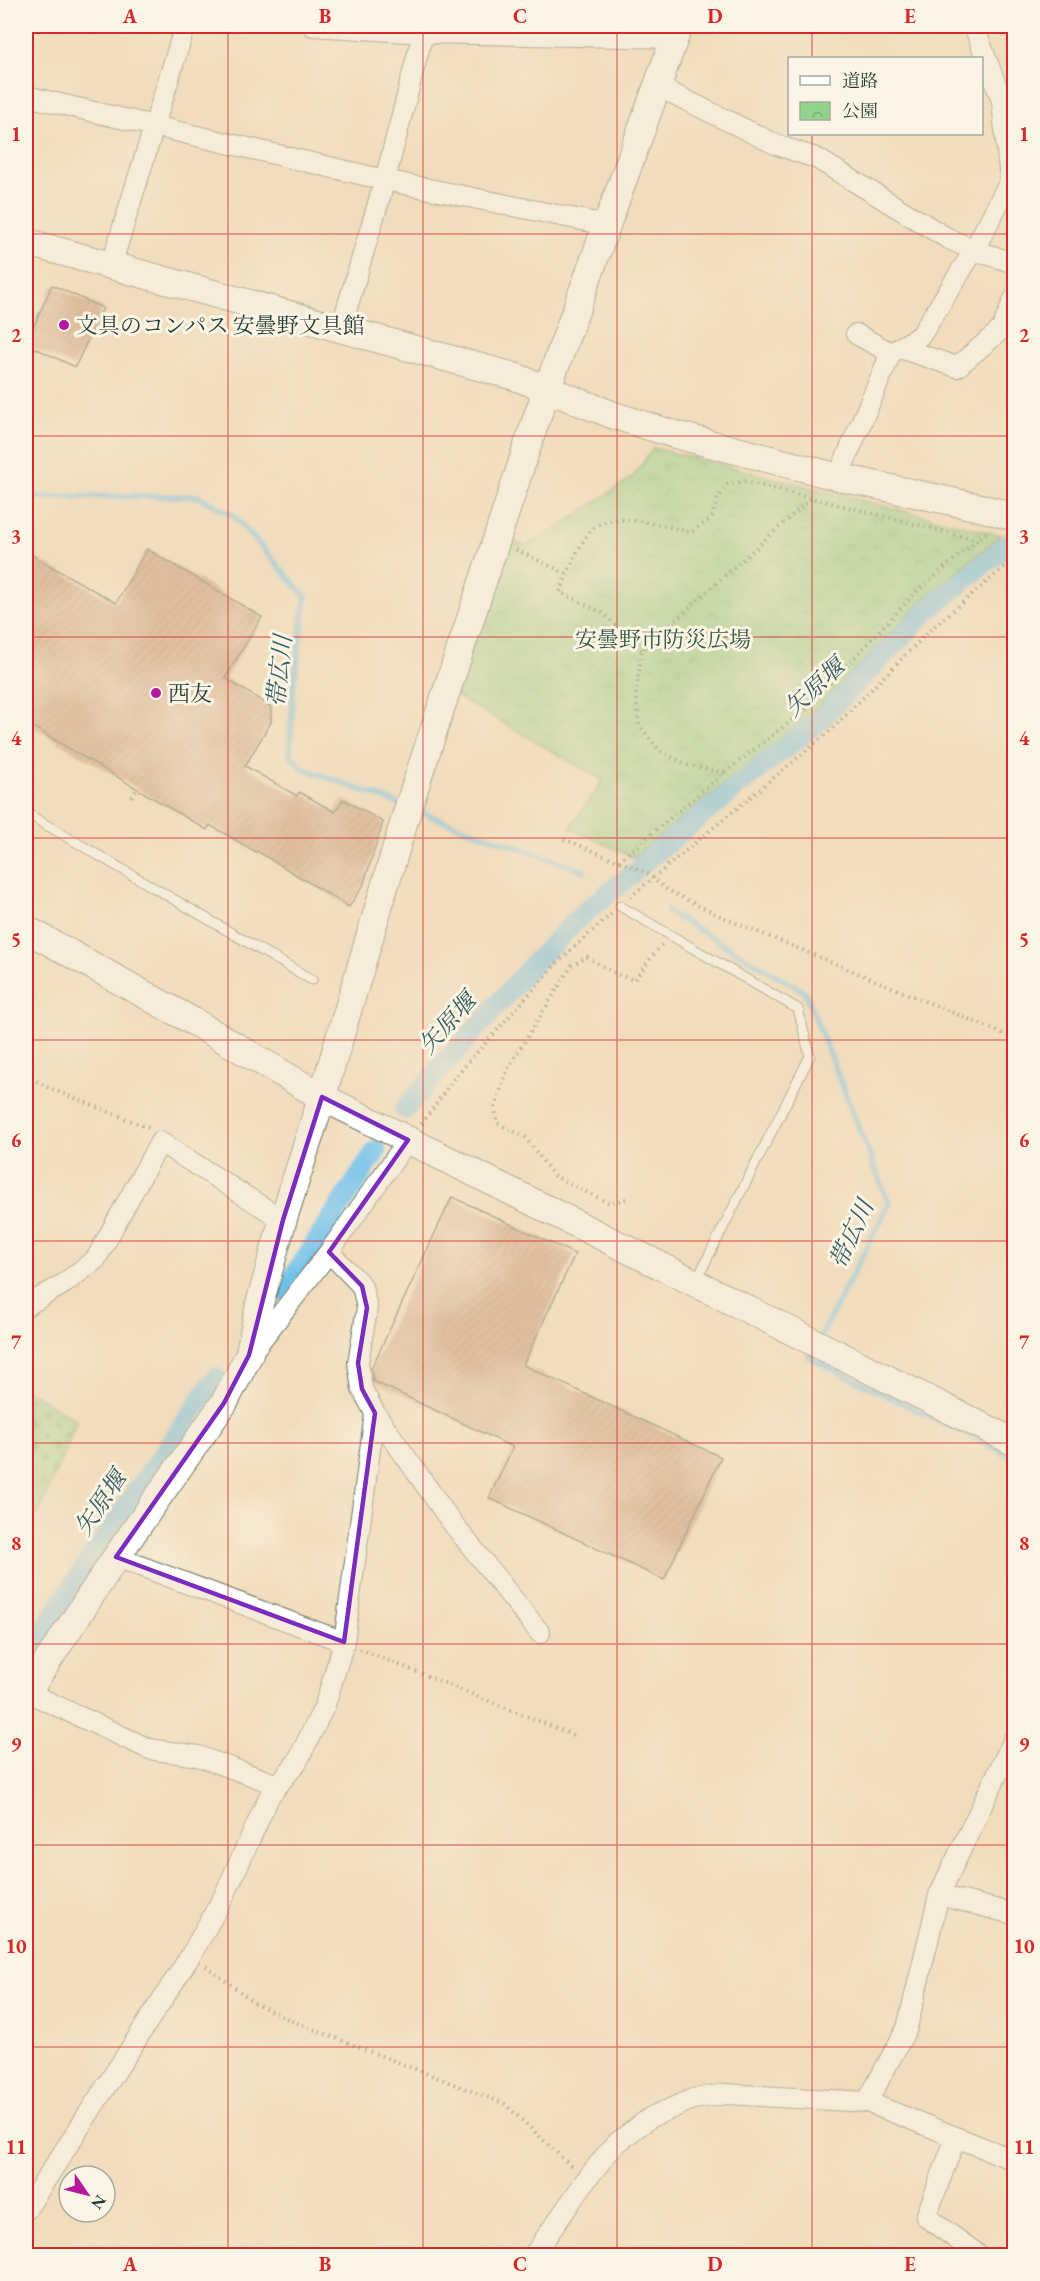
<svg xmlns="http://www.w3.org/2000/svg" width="1040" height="2281" font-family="'EB Garamond','Noto Serif JP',serif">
<defs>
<pattern id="cemetery-stones" width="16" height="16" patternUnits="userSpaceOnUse" patternTransform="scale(1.5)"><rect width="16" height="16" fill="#92d38b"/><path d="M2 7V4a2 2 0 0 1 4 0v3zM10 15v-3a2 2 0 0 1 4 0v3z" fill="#77ac72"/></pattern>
<pattern id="park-crowns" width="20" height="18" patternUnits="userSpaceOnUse" patternTransform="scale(1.5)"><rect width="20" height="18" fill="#92d38b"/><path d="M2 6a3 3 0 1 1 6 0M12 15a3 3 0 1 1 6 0" fill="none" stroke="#77ac72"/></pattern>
<pattern id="building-hatch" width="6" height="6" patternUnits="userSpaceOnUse" patternTransform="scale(1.5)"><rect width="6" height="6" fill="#cf9d7e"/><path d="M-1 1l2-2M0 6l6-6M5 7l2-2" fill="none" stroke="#a78168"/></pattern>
</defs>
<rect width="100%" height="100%" fill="#fcf5e5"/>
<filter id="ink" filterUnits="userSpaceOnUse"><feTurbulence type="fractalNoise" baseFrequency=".0167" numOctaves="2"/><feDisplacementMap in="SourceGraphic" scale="12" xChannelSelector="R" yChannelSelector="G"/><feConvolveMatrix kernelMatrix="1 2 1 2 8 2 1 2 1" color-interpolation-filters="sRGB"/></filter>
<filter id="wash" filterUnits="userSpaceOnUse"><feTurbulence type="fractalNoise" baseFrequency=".008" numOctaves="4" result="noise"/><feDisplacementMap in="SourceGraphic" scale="24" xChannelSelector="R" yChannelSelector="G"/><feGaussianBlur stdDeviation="1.35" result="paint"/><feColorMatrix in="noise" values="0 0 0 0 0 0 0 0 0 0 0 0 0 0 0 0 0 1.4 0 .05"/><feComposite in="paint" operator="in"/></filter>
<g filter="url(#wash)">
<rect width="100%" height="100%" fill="#f1ddbc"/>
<path fill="url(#cemetery-stones)" stroke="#588860" stroke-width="1.5" d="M26,1389L77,1421L38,1515L26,1513Z"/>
<path fill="url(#park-crowns)" stroke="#588860" stroke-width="1.5" d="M653,448L1001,535L926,597L809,716L633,857L570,828L603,780L456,696L506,538L525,546L545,536L633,477Z"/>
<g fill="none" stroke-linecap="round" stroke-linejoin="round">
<path stroke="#6ec0ea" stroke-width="6" d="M26,497L197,496L233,515L306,597L293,690L290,754L302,768L402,805
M414,810L584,871
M668,912L805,992L889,1204L820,1337
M814,1348L809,1357L823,1364L1014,1458"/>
<path stroke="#6ec0ea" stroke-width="21" d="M642,864L822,718L926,612L1014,539
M405,1109L536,961L579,917L632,874
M284,1291L376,1151
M26,1657L111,1528L216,1378"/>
</g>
<g id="blocks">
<path fill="url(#building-hatch)" d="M52,285L103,308L75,367L26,344Z
M147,549L262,617L225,678L271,707V722L245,766L297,796L299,792L335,812L343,799L383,822L363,886L349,907L257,851L256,852L210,825L207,830L26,723V552L116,603Z
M452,1197L575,1254L523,1365L721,1457L664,1580L489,1498L513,1447L373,1381L371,1369Z"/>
</g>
</g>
<g filter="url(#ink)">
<use href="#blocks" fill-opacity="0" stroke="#687564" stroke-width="1.5"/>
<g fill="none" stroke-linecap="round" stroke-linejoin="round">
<defs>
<path id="lane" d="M26,813L312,980
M620,906L798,1009L810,1056L696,1281"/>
<path id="street" d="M313,26L423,33L674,38
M657,86L777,145L816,158L947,238L974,250L1014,263
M26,96L385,180L606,225
M111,266L185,26
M341,328L385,180L425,26
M856,334L891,353
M900,348L957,367L1002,329L1014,299
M838,477L891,353L921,335L974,250L1010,181L1002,101L974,26
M408,1140L329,1252L362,1286L367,1308L358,1363L362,1389L375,1413L450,1520L540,1633
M26,1306L65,1283L96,1259L160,1142L283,1220
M252,1352L329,1252
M116,1557L344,1642
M27,1692L149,1749L198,1756L278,1785
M939,1895L1014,1914
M867,2102L907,2028L939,1895L1014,1739
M956,2137L926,2217L980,2256
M26,2210L191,1955L224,1896L270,1795L297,1762L325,1705L344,1642L375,1413
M533,2256L586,2180L614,2145L651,2117L693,2099L725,2094L867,2102L1014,2160"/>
<path id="secondary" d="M26,242L516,377L613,415L673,434L838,477L982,508L1014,517
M26,929L196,1023L322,1097L1014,1442
M26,1694L116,1557L224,1403L249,1355L260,1302L283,1220L322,1097L409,805L537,417L679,26"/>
</defs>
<use href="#lane" stroke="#687564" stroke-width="11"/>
<use href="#street" stroke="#687564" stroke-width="22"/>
<use href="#secondary" stroke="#687564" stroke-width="29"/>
<path stroke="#687564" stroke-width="4" stroke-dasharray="1.5 4.5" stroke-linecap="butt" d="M516,550L567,574
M642,650L603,613L560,592C568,573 576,550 589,533C608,507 664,527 691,532L711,519L717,500L727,485L744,481L978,540
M724,773L688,765L660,751L639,725L636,694L642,650L813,497
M132,797L137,789
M564,839L645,872L667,890L720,916L1014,1038
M619,861L724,773L805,710L917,591L987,532
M630,897L830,731L931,629L1014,559
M26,1075L47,1087L149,1128
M422,1124L455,1077L558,962L611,914
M626,1199L609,1203L554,1176L525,1137L497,1123L495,1108L507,1070L572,965L587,957L616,974L634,980L662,944
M360,1649L573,1735
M206,1966L255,2003L292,2021L505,2104L573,2168"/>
<use href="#lane" stroke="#fff" stroke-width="9"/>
<use href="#street" stroke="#fff" stroke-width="20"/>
<use href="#secondary" stroke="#fff" stroke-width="27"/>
</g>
</g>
<path d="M0 0H1040V2281H0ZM322,1097L408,1140L329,1252L362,1286L367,1308L358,1363L362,1389L375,1413L344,1642L116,1557L224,1403L249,1355L283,1220Z" fill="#f1ddbc" fill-opacity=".55" fill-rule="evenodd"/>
<path fill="none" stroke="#7b2cbf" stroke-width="4.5" stroke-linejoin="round" d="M322,1097L408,1140L329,1252L362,1286L367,1308L358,1363L362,1389L375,1413L344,1642L116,1557L224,1403L249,1355L283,1220Z"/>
<path fill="none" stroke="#d62828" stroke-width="1.5" stroke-opacity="0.55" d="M228,26V2256M423,26V2256M617,26V2256M812,26V58M812,134V2256M26,234H1014M26,436H1014M26,637H1014M26,838H1014M26,1040H1014M26,1241H1014M26,1443H1014M26,1644H1014M26,1845H1014M26,2047H1014"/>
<g fill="#b5179e" stroke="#fcf5e5" stroke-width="2">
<circle cx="64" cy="325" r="6"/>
<circle cx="156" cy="693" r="6"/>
</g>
<g text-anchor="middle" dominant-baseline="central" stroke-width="6" stroke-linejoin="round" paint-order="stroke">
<g font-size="22" fill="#1f3d34" stroke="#fcf5e5" text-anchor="start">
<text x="76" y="325">文具のコンパス 安曇野文具館</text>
<text x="168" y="693">西友</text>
</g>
<g font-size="22" fill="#365b45" stroke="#fcf5e5">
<text x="663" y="639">安曇野市防災広場</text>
</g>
<g font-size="24" font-style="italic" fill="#335e62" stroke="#fcf5e5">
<text transform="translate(279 671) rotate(-84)">帯広川</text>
<text transform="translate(814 687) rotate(-43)">矢原堰</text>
<text transform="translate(447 1023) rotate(-48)">矢原堰</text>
<text transform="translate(851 1234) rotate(-65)">帯広川</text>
<text transform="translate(100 1503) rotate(-56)">矢原堰</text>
</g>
</g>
<rect width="1040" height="2281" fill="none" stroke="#fcf5e5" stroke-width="66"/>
<rect x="788" y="57" width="195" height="78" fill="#fcf5e5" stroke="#a4ab9e" stroke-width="1.5"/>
<rect x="800" y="76" width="30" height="9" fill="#ffffff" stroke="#a4ab9e" stroke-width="1.5"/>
<text x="842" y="87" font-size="18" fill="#1f3d34">道路</text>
<rect x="800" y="102" width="30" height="18" fill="url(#park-crowns)" stroke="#a4ab9e" stroke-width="1.5"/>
<text x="842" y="117" font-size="18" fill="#1f3d34">公園</text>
<g transform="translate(87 2194) rotate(125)"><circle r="28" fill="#fcf5e5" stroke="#a4ab9e" stroke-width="1.5"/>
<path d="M0-4.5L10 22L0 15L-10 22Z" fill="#b5179e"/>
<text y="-9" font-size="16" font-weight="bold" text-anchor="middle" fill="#1f3d34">N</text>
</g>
<rect x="33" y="33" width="974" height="2215" fill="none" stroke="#d62828" stroke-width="2"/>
<g font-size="20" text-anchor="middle" font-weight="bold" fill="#d62828">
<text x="130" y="23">A</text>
<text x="325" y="23">B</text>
<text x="520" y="23">C</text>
<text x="715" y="23">D</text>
<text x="910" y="23">E</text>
<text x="16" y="141">1</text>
<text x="1024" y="141">1</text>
<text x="16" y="342">2</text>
<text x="1024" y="342">2</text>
<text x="16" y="543">3</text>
<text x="1024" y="543">3</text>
<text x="16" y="745">4</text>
<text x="1024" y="745">4</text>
<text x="16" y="946">5</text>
<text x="1024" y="946">5</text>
<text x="16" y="1147">6</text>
<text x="1024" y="1147">6</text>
<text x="16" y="1349">7</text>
<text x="1024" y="1349">7</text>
<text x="16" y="1550">8</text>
<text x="1024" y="1550">8</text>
<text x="16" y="1751">9</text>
<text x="1024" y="1751">9</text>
<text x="16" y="1953">10</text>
<text x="1024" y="1953">10</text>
<text x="16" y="2154">11</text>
<text x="1024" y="2154">11</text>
<text x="130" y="2271">A</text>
<text x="325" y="2271">B</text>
<text x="520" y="2271">C</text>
<text x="715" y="2271">D</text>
<text x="910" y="2271">E</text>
</g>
</svg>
